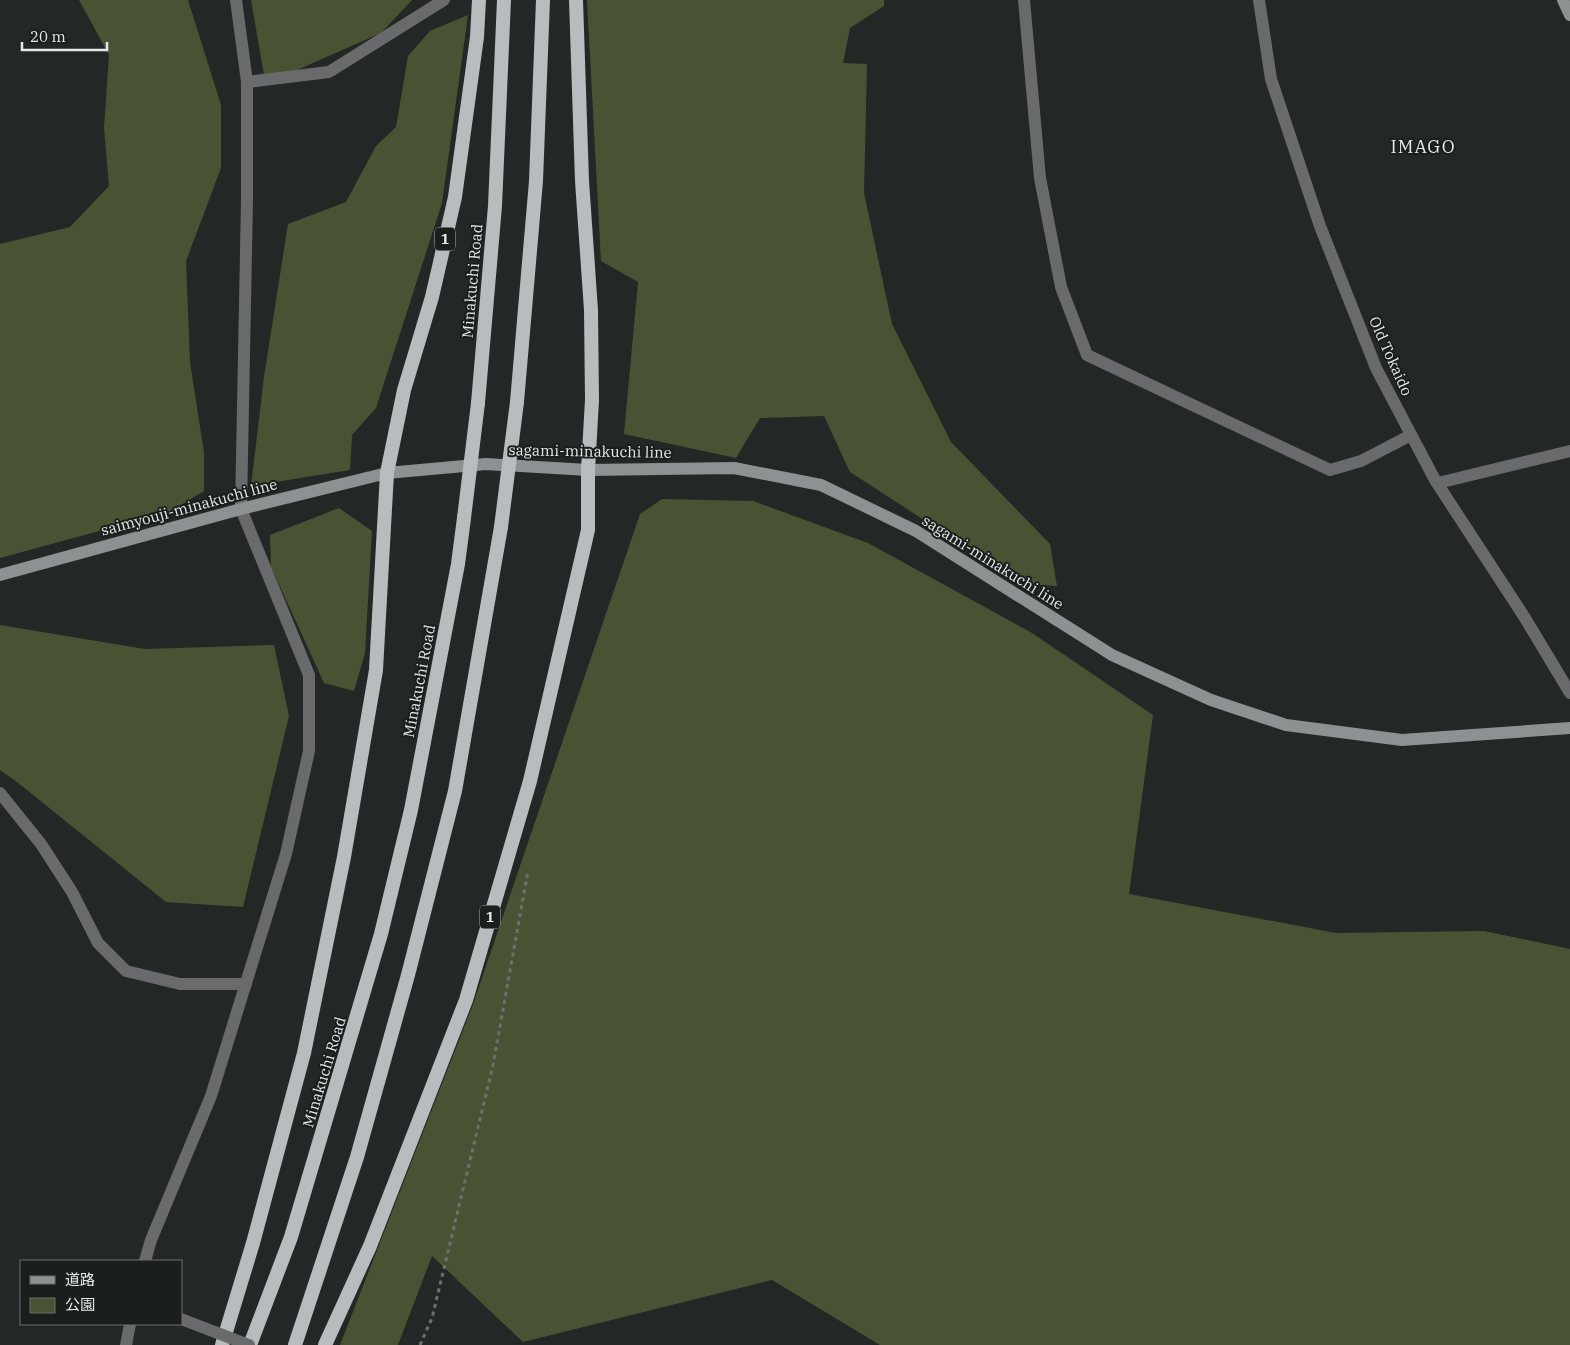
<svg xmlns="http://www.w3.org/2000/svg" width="1570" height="1345" font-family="'IBM Plex Serif','Noto Sans JP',serif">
<rect width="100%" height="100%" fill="#232827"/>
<path fill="#495333" d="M79,0H188L221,105V168L186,261L190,362L204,453V491L169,512L0,558V244L70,227L109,186L104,128L109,55Z
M251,0H412L381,33L279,78L264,75Z
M587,0H884V6L850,28L843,63L867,64L864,193L892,324L951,442L1050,544L1057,586L1023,584L850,472L824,416L760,418L736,458L624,434L638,282L601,261Z
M468,15L442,203L376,408L352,435L350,470L251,486L264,377L288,224L346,202L376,146L396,127L408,56L430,31Z
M662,499L753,501L868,543L1032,633L1153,715L1129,894L1336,933L1484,931L1570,949V1345H880L772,1280L523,1342L432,1256L398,1345H340L472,1007L640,514Z
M339,508L372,531L365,653L354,691L324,683L271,567L270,535Z
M0,625L145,649L274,645L289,716L243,907L166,902L17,782L0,770Z"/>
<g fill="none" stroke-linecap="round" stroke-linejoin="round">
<path stroke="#6c7070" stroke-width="3" stroke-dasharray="4 4" stroke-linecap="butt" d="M420,1345L432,1318L493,1065L528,871"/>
<path stroke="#686a6b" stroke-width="12" d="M0,793L41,844L72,892L98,943L126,971L180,984H246"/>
<path stroke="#686a6b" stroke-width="12" d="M1024,0L1040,178L1061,287L1087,355L1330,470L1361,461L1411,435
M1259,0L1271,79L1320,226L1376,368L1435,480L1525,618L1570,693
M247,82L329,72L444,0
M1438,483L1570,451
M145,1261L151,1240L211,1096L286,854L309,751V675L241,509
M126,1345L130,1324"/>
<path stroke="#686a6b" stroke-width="12" d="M236,0L247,82V200L241,509"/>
<path stroke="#8d9192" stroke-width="12" d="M1563,0L1570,15
M0,575L241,509L387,473L486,464L588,470L734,468L821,485L916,531L1112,655L1211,700L1286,725L1402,740L1570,728"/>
<path stroke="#b7bcbe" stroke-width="14" d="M517,402L536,181L543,0
M478,403L495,206L504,0
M222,1345L253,1243L304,1053L344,857L376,670L387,473L404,390L432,297L455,197L477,37L479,0
M250,1345L291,1237L381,934L411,810L458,564L464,518
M295,1345L357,1157L408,975L455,791L501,527
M325,1345L370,1246L466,1000L530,781L588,530V470L592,400L591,310L582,181L576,0"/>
<path stroke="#686a6b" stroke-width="12" d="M181,1319L249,1345"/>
<path stroke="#b7bcbe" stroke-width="14" d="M464,518L478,403
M501,527L517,402"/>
</g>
<g text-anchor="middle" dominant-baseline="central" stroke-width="4" stroke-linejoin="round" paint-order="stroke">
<g fill="#1a1e1d" stroke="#aaacac" stroke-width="1">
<rect x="435" y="227.5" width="20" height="23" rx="4"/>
<rect x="480" y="905.5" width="20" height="23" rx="4"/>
</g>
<g font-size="14" font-weight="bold" fill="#e7e9e9">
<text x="445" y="239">1</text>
<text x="490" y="917">1</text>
</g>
<g font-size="15" fill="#e7e9e9" stroke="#1a1e1d">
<text transform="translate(472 281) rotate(-85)">Minakuchi Road</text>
<text transform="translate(1391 356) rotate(66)">Old Tokaido</text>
<text transform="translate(590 451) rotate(1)">sagami-minakuchi line</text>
<text transform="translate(189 507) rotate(-15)">saimyouji-minakuchi line</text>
<text transform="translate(993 562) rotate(32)">sagami-minakuchi line</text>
<text transform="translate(419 681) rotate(-79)">Minakuchi Road</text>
<text transform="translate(324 1072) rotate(-73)">Minakuchi Road</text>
</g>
<g font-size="18" letter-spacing="1" fill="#e7e9e9" stroke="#1a1e1d">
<text x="1423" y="146">IMAGO</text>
</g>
</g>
<rect x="20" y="1260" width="162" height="65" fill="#1a1e1d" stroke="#6c6f6f"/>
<rect x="30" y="1276" width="25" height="8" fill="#8d9192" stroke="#6c6f6f"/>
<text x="65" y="1285" font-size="15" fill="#e7e9e9">道路</text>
<rect x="30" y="1298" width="25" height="15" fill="#495333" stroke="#6c6f6f"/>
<text x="65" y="1310" font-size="15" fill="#e7e9e9">公園</text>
<path d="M22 42v8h85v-8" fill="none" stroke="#e7e9e9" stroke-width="2.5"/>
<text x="30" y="42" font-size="15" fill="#e7e9e9" stroke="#1a1e1d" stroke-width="4" paint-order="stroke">20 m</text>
</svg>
